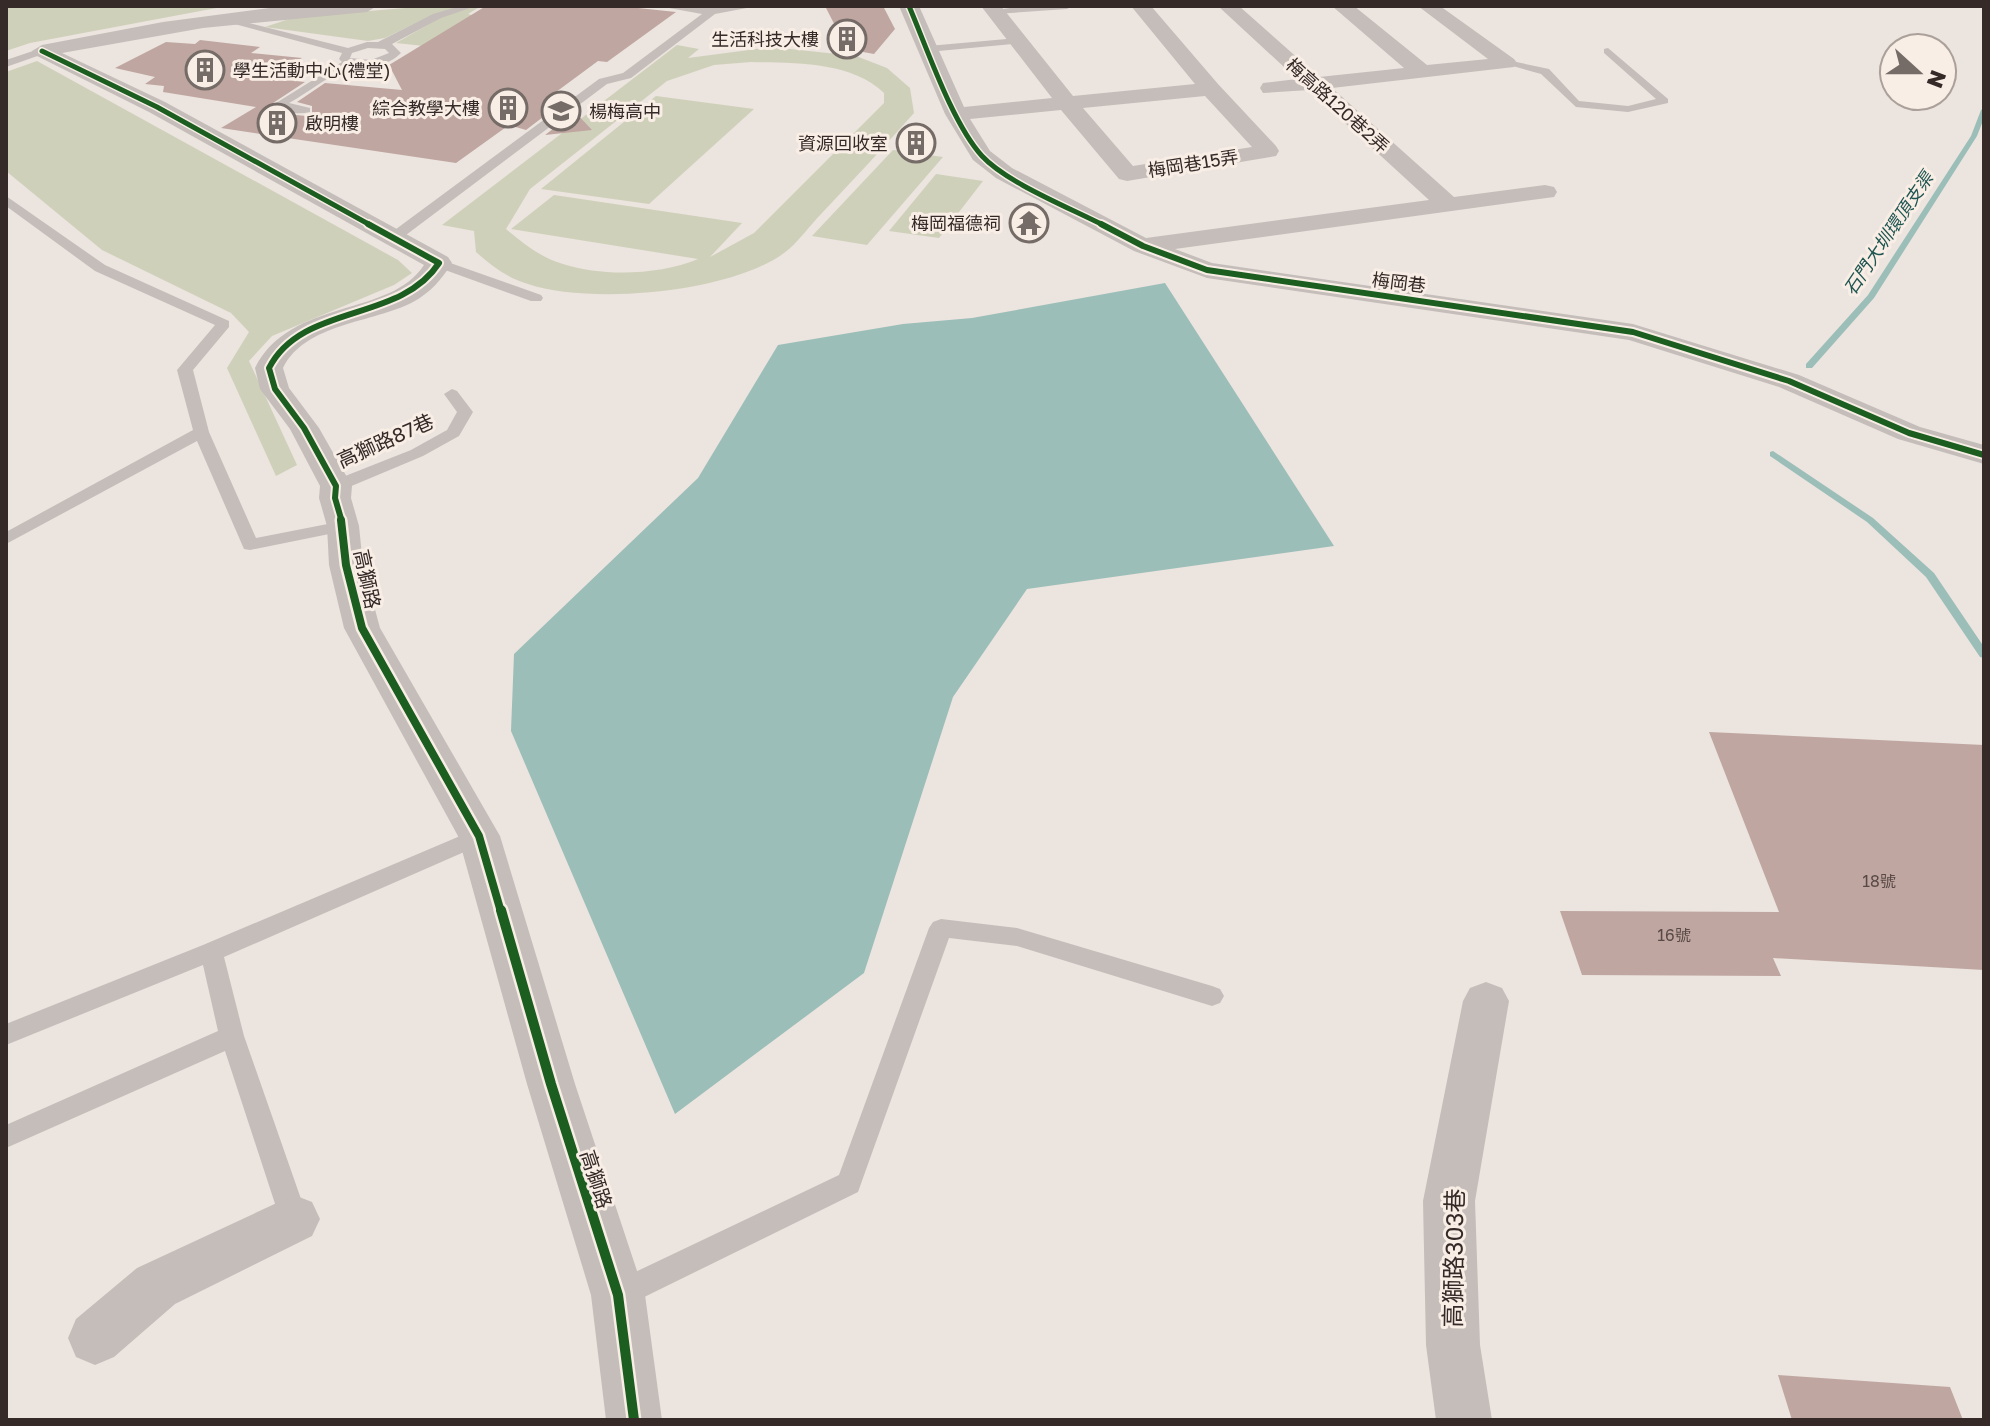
<svg xmlns="http://www.w3.org/2000/svg" width="1990" height="1426" font-family="'Golos Text','Noto Sans TC',sans-serif">
<rect width="100%" height="100%" fill="#ece4df"/>
<path fill="#cfd0ba" fill-rule="evenodd" d="M6,6H227L30,43L6,51Z
M430,6H465L424,19L385,38L368,41L265,27L295,17Z
M477,6H481L468,14L475,16L424,46L396,43L445,15Z
M677,45L699,49L688,58L771,47L856,56L887,68L910,88L914,113C884,147 853,180 822,213C810,225 798,243 784,253C730,293 590,305 528,284C507,278 492,266 476,252L474,231L442,225ZM751,62C794,63 851,61 884,93V103L754,233L710,257L742,223L554,195L511,229L698,259C659,275 604,277 563,264C541,258 523,243 506,229L530,189L667,81L714,65Z
M37,61L398,260L412,273L394,285L272,336L249,361L297,465L276,476L227,368L249,332L231,313L102,250L6,171V72Z
M656,96L754,109L649,204L541,189Z
M893,150L943,157L867,245L812,236Z
M936,174L983,181L939,238L889,231Z"/>
<path fill="#9cbeb8" d="M1165,283L1334,546L1027,589L953,697L864,973L675,1114L511,731L514,654L698,478L778,345L903,324L972,318Z"/>
<g fill="none" stroke-linecap="round" stroke-linejoin="round">
<path fill="#9cbeb8" fill-rule="evenodd" d="M1984,108V118L1977,136L1874,298L1812,368H1806V364L1868,295L1971,136L1981,110Z
M1773,451L1873,518L1934,573L1984,647V658L1980,657L1926,577L1867,522L1770,456V452Z"/>
</g>
<path fill="#bfa6a1" d="M486,6H619L676,12L607,62L598,61L556,92L564,101L526,130L509,125L456,163L221,128L256,107L163,92L164,86L145,84L155,77L115,68L166,42L195,44L200,40L260,47L251,53L302,58L267,78L305,82L273,103L286,114L306,116L312,114V106L297,102L325,83L402,90L389,65Z
M825,6H883L895,29L874,54L847,49Z
M575,112L592,130L545,135Z
M1709,732L1984,745V970L1773,958L1781,976L1582,975L1560,911L1779,912Z
M1778,1375L1950,1387L1963,1420H1792Z"/>
<g fill="none" stroke-linecap="round" stroke-linejoin="round">
<path fill="#c4bdb9" fill-rule="evenodd" d="M460,6H476L441,18L392,44L401,53C382,72 366,60 349,67C328,76 309,92 289,103L310,108V112C298,115 285,113 276,103L342,62L339,59L342,53L216,19L221,16L348,48L367,42H378L433,14ZM368,48L385,49L389,53L371,60L350,58L352,53Z
M658,6L752,7L715,14L631,78L607,84L398,241H388V235L599,79L623,73L702,14Z
M1023,6H1072L1067,9L995,14L990,11Z
M1018,38L1022,39V43L928,52L923,49L928,46Z
M42,48L47,51L46,53L6,67V60Z
M1608,48L1668,99V103L1628,112L1576,107L1541,74L1502,63L1507,60L1549,69L1579,101L1628,106L1656,99L1604,53V49Z
M6,196L105,265L229,321V327L193,370L209,432L256,538L343,521L352,526L349,530L250,550L244,549L197,441L6,544V532L193,430L177,370L215,325L95,271L6,206Z
M439,259L541,295L543,298L541,301H531L434,266L432,263Z
M452,389L457,391L473,412L459,436L423,456L342,490H330L328,486L330,482L411,450L447,430L457,412L444,394Z
M479,828L487,830L490,836L487,842L224,957L244,1036L308,1219L304,1228L294,1232L284,1228L280,1219L225,1051L6,1148V1125L218,1031L203,965L6,1045V1024L203,945Z
M941,919L1017,928L1212,986L1220,989L1224,996L1220,1003L1212,1006L1017,946L949,938L858,1192L628,1305L618,1309L608,1305L604,1295L608,1285L839,1175L929,928L933,922Z"/>
<path fill="#c4bdb9" fill-rule="evenodd" d="M285,6H377L367,12L203,28L62,53L165,102L448,257L452,263C442,279 430,293 413,302C373,323 305,323 283,368L289,388L319,428L352,486L351,498L359,526L363,565L380,628L500,836L575,1084L645,1295L662,1420H606L591,1295L527,1084L458,836L344,628L329,565L327,526L319,498L320,486L290,429L260,389L255,368C291,297 390,318 424,265L149,112L35,55L32,51L42,45L163,22Z
M899,6H919L964,107L1052,98L981,6H1001L1073,96L1195,84L1131,6H1151L1218,84L1276,146L1279,151L1276,156L1127,181L1119,179L1061,110L970,119L990,151L1012,168L1146,238L1429,200L1309,90L1263,93L1260,88L1263,83L1297,79L1218,6H1239L1319,77L1404,68L1332,6H1354L1427,65L1488,59L1418,6H1440L1514,59L1517,63L1514,67L1332,88L1454,197L1545,185L1554,187L1557,192L1554,197L1175,249L1212,263L1633,324L1799,375L1920,427L1984,445V464L1898,439L1779,387L1629,340L1207,278L1134,251L996,178L973,160L945,114ZM1205,96L1252,147L1133,166L1083,108Z
M1486,982L1502,988L1509,1001L1475,1201L1480,1345L1492,1420H1436L1426,1345L1423,1201L1463,1001L1470,988Z
M294,1195L312,1202L320,1219L312,1236L175,1304L114,1357L95,1365L76,1357L68,1338L76,1319L137,1268Z"/>
<defs>
<path id="cycleway-far3" d="M909,6C927,48 952,123 982,156C1007,183 1070,208 1105,226
M42,51L157,107L372,226"/>
<path id="cycleway-far2" d="M1101,224L1143,246L1207,270L1633,332L1789,381L1909,433L1984,455
M342,522L335,498L336,486L304,428L275,389L269,368C302,303 400,323 439,263L368,224"/>
<path id="cycleway-far1" d="M341,520L346,565L362,628L479,836L501,912"/>
<path id="cycleway" d="M501,910L551,1084L618,1295L634,1420"/>
</defs>
<use href="#cycleway-far3" stroke="#f9eee6" stroke-width="8"/>
<use href="#cycleway-far2" stroke="#f9eee6" stroke-width="10"/>
<use href="#cycleway-far1" stroke="#f9eee6" stroke-width="13"/>
<use href="#cycleway" stroke="#f9eee6" stroke-width="15"/>
<use href="#cycleway-far3" stroke="#1b5e20" stroke-width="5"/>
<use href="#cycleway-far2" stroke="#1b5e20" stroke-width="6"/>
<use href="#cycleway-far1" stroke="#1b5e20" stroke-width="8"/>
<use href="#cycleway" stroke="#1b5e20" stroke-width="10"/>
</g>
<defs>
<symbol id="building-ring" viewBox="-11 -11 22 22"><circle r="9.5" fill="#f9eee6" stroke="#756b67" stroke-width="1.5"/><path d="M-4-6H4V6H1V3H-1V6H-4ZM-2.5-4.3h1.7v1.8h-1.7ZM.8-4.3h1.7v1.8H.8ZM-2.5-1h1.7V.8h-1.7ZM.8-1h1.7V.8H.8Z" fill="#756b67"/></symbol>
<symbol id="school-ring" viewBox="-11 -11 22 22"><circle r="9.5" fill="#f9eee6" stroke="#756b67" stroke-width="1.5"/><path d="M0-5L7-2L0 1L-7-2ZM-4 1L0 2.5L4 1V4Q0 6-4 4Z" fill="#756b67"/></symbol>
<symbol id="temple-ring" viewBox="-11 -11 22 22"><circle r="9.5" fill="#f9eee6" stroke="#756b67" stroke-width="1.5"/><path d="M0-6L5-2H3V0L6.5 2.5H4V6H1.5V3h-3V6H-4V2.5H-6.5L-3 0V-2H-5Z" fill="#756b67"/></symbol>
</defs>
<g fill-rule="evenodd">
<use href="#building-ring" x="825" y="17" width="44" height="44"/>
<use href="#building-ring" x="183" y="48" width="44" height="44"/>
<use href="#building-ring" x="486" y="86" width="44" height="44"/>
<use href="#school-ring" x="539" y="89" width="44" height="44"/>
<use href="#building-ring" x="255" y="101" width="44" height="44"/>
<use href="#building-ring" x="894" y="121" width="44" height="44"/>
<use href="#temple-ring" x="1007" y="201" width="44" height="44"/>
</g>
<g text-anchor="middle" dominant-baseline="central" stroke-width="6" stroke-linejoin="round" paint-order="stroke">
<g font-size="16" fill="#584946">
<text x="1879" y="881">18號</text>
<text x="1674" y="935">16號</text>
</g>
<g font-size="18" fill="#352a27" stroke="#f9eee6" text-anchor="end">
<text x="819" y="39">生活科技大樓</text>
<text x="233" y="70" text-anchor="start">學生活動中心(禮堂)</text>
<text x="480" y="108">綜合教學大樓</text>
<text x="589" y="111" text-anchor="start">楊梅高中</text>
<text x="305" y="123" text-anchor="start">啟明樓</text>
<text x="888" y="143">資源回收室</text>
<text x="1001" y="223">梅岡福德祠</text>
</g>
<g font-size="18" fill="#352a27" stroke="#f9eee6">
<text transform="translate(1338 105) rotate(42)">梅高路120巷2弄</text>
<text transform="translate(1193 163) rotate(-9)">梅岡巷15弄</text>
<text transform="translate(1399 282) rotate(7)">梅岡巷</text>
</g>
<g font-size="18" font-style="italic" fill="#1e5551" stroke="#f9eee6">
<text transform="translate(1888 233) rotate(-56)">石門大圳環頂支渠</text>
</g>
<g font-size="20" fill="#352a27" stroke="#f9eee6">
<text transform="translate(385 440) rotate(-24)">高獅路87巷</text>
<text transform="translate(368 579) rotate(78)">高獅路</text>
<text transform="translate(597 1179) rotate(72)">高獅路</text>
</g>
<g font-size="24" fill="#352a27" stroke="#f9eee6">
<text transform="translate(1453 1258) rotate(-89)">高獅路303巷</text>
</g>
</g>
<rect width="1990" height="1426" fill="none" stroke="#352a27" stroke-width="16"/>
<g transform="translate(1918 72) rotate(111)"><circle r="38" fill="#f9eee6" stroke="#aba09a" stroke-width="2"/>
<path d="M0-6L14 30L0 20L-14 30Z" fill="#756b67"/>
<text y="-12" font-size="22" font-weight="bold" text-anchor="middle" fill="#352a27">N</text>
</g>
</svg>
